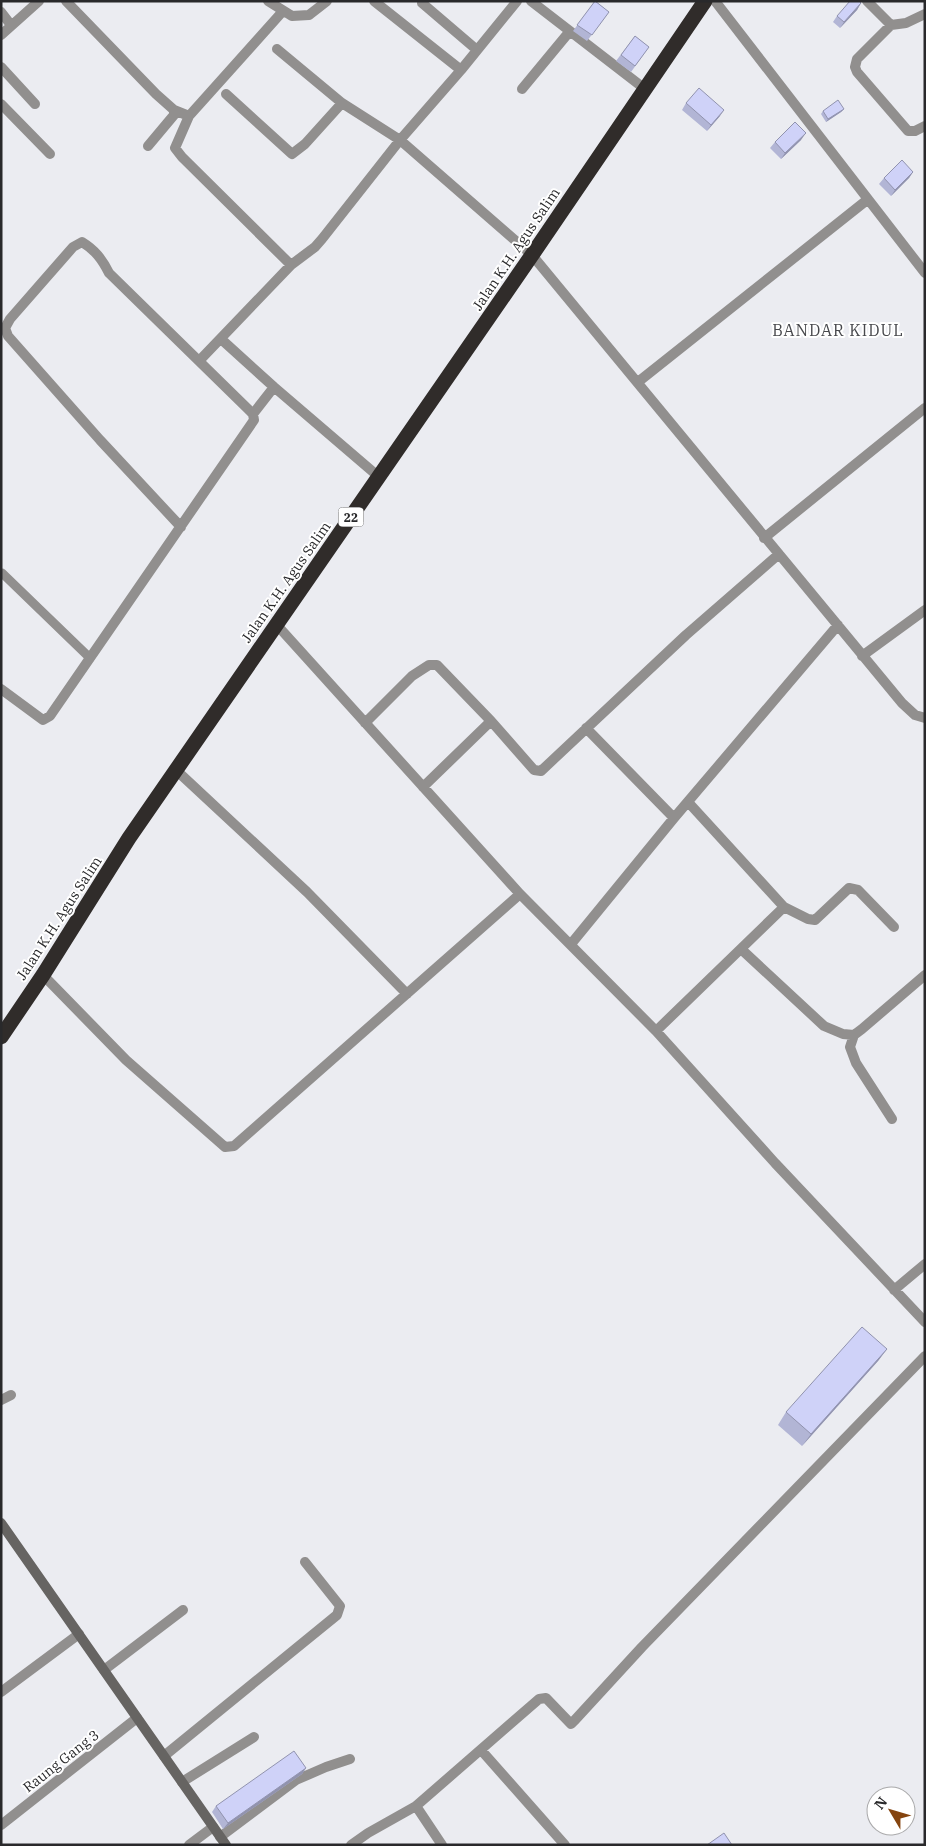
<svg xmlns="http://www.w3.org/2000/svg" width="926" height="1846" font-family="'IBM Plex Serif',serif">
<rect width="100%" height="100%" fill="#ebecf1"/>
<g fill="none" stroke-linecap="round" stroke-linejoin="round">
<path stroke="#918f8e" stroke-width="9" d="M2,573L90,658"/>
<path stroke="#918f8e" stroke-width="10" d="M66,1L156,94L174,110V115L148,146
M268,1L292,16L309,15L327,1
M374,1L461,70
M531,1L645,89
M715,1L925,273
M867,1L891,25
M422,3L477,50
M1,12L11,25
M925,14L906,23L891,25L857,59L855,67L857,72L908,131H915L925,126
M1,35L39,1
M277,49L342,103L400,140L532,255L902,703L915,715L925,718
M1,67L35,104
M522,89L570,31
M226,94L292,154L305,144L342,103
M1,104L50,154
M174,110L189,116L283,11
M189,116L175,148L182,157L291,265
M221,339L274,387
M199,361L291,265L315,247L322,239L400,140L461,70L517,1
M638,382L867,200
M253,414L274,387L379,477
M764,538L925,408
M276,624L520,894L656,1031L775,1163L925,1322
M862,656L925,610
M1,689L43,720L50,716L254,420L253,414L248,409L109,273C102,259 95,250 82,242L73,247L10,319L5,328L8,336L100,440L181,527
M365,723L412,676L429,665H437L491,721L534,770L541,771L686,635L779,554
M586,728L674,818
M176,770L307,892L407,994
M423,787L491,721
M784,907L808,919L815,920L849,888L858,890L894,927
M571,944L674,818L838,625
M741,949L824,1026L843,1034L854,1035L862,1029L925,975
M43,975L126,1060L225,1147L234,1146L520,894
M656,1031L784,907L688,802
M854,1035L850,1047L856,1063L892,1119
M894,1290L925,1264
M1,1400L11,1395
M104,1670L183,1610
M1,1692L79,1634
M481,1750L565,1845
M164,1756L337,1615L340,1606L305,1562
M182,1782L254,1737
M416,1806L442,1845
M1,1825L137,1718
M220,1837L296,1780L326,1767L350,1759
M189,1845L213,1827
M351,1845L368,1833L416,1806L539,1699L546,1698L571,1724L574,1721L642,1647L925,1356"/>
<path stroke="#666462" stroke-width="10" d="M1,1523L226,1845"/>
<path stroke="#302c2a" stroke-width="15" d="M1,1037L43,975L129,838L532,255L705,1"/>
</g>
<path fill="#b2b5d5" d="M595,1L609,12L587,41L573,31Z
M861,3L857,10L840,28L833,22L837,16Z
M635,36L649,47L631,72L616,61Z
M686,103L720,116L707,131L682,110Z
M844,109L841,112L826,122L821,114L823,111Z
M801,140L781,159L770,148L775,142Z
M913,172L909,178L891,196L879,184L884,178Z
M887,1349L878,1361L802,1446L778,1425L786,1412Z
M306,1768L302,1774L223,1829L212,1812L216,1806Z"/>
<path fill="#9193ae" d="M861,3L857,10L840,28L844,22Z
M844,109L841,112L826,122L828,119Z
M724,110L720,116L707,131L711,125Z
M806,133L801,140L781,159L785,153Z
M913,172L909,178L891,196L895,190Z
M887,1349L878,1361L802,1446L811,1434Z
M306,1768L302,1774L223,1829L228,1823Z"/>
<path fill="#cfd2f8" stroke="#9193ae" d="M595,1L609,12L592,35L577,25Z
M850,1H859L861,3L844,22L837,16Z
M635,36L649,47L635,66L621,55Z
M699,88L724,110L711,125L686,103Z
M838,100L844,109L828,119L823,111Z
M795,122L806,133L785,153L775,142Z
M902,160L913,172L895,190L884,178Z
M862,1327L887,1349L811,1434L786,1412Z
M294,1751L306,1768L228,1823L216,1806Z
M724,1833L732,1845H707Z"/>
<g text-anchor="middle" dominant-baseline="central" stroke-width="4" stroke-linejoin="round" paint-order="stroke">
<rect fill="#fff" stroke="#69696b" stroke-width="1" x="338.5" y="507.5" width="25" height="19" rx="4"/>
<g font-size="12" font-weight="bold" fill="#29292b">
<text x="351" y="517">22</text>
</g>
<g font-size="14" fill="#29292b" stroke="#fff">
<text transform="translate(516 249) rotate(-56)">Jalan K.H. Agus Salim</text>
<text transform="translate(286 582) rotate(-55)">Jalan K.H. Agus Salim</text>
<text transform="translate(59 918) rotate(-57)">Jalan K.H. Agus Salim</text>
<text transform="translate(61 1761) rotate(-38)">Raung Gang 3</text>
</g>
<g font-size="16" letter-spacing="1" fill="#47484c" stroke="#fff">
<text x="838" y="330">BANDAR KIDUL</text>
</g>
</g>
<rect width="926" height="1846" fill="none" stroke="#29292b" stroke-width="5"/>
<g transform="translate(891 1811) rotate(308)"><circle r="24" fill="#ffffff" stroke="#a9a9aa"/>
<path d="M0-4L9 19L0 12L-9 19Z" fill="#85440f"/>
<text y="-8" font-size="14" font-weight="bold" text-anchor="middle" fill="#29292b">N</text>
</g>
</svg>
